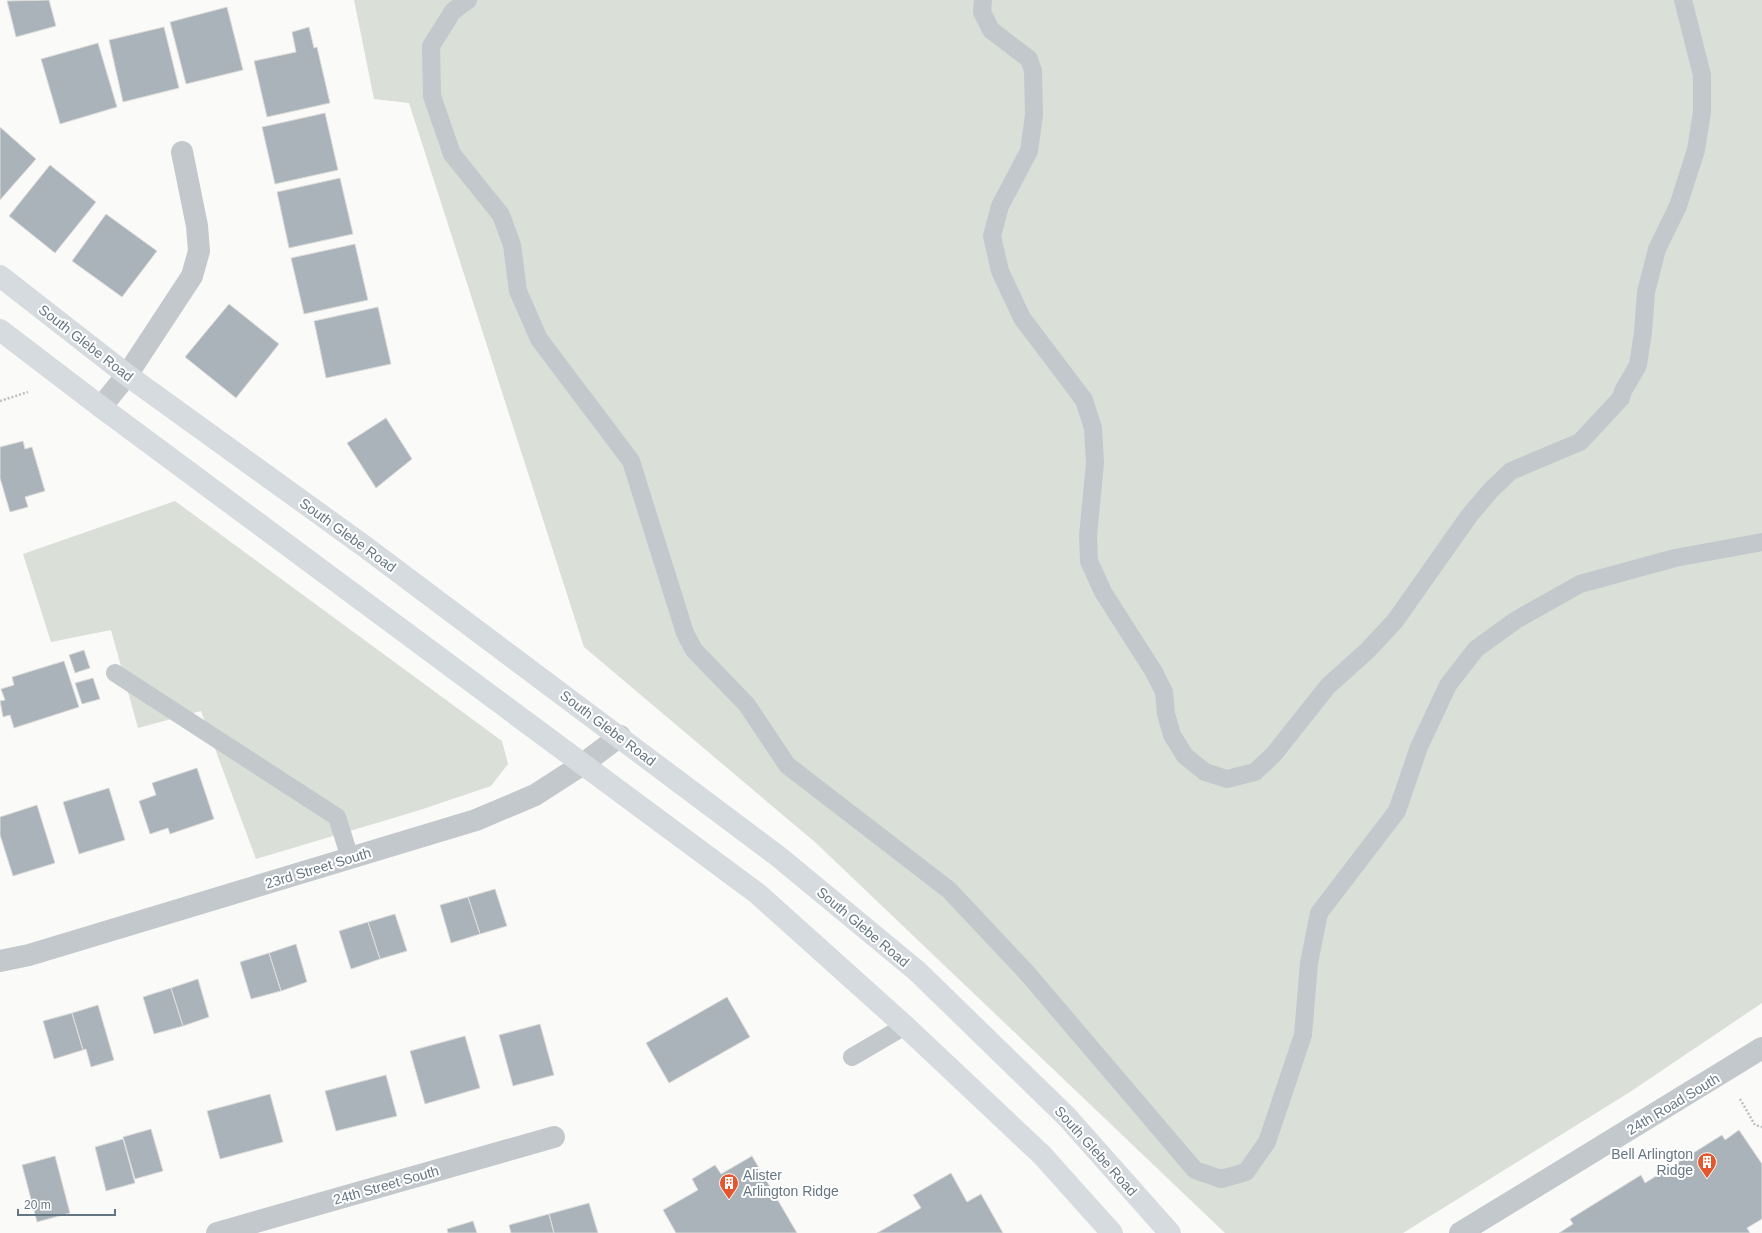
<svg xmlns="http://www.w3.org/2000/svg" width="1762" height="1233" font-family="Helvetica,sans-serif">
<rect width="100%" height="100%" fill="#fafaf8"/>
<path fill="#dadfd7" d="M354,0H1762V1003L1630,1092L1403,1233H1225L816,843L584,647L409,103L374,99Z
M175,501L502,741L508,764L491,786L420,810L256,859L201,711L138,728L111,630L51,642L23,554Z"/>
<path fill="#aab3b9" stroke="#dcdcda" d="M49,0L56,26L16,37L7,1Z
M227,7L243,70L186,84L170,22Z
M164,27L179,88L123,102L109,40Z
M309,27L314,48L317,47L330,103L267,117L254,61L296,52L292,32Z
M98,43L117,107L60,124L41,59Z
M325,113L338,170L275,184L262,127Z
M0,127L36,159L0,200Z
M50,165L96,202L55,253L9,216Z
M340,178L353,234L289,248L277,192Z
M106,214L157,251L122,297L72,261Z
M355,244L368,300L304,314L291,258Z
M229,304L279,344L236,398L185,357Z
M378,307L391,364L326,378L314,321Z
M386,418L412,459L376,488L347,443Z
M23,441L25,449L32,447L45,491L25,497L28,507L10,512L0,478V447Z
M84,650L90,668L75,673L69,655Z
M64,661L79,707L14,728L10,715L3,717L0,701L5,700L1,689L14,685L12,677Z
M93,678L100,699L82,704L75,683Z
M197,768L214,819L170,834L168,828L150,834L139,801L156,795L152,783Z
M109,788L125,840L79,854L63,802Z
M37,805L55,863L13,876L0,835V817Z
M495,889L507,926L480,934L468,897Z
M468,897L480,934L451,943L440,905Z
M395,914L407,951L380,959L368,922Z
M368,922L380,959L351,969L339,931Z
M296,944L307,982L281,991L269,953Z
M269,953L281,991L251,999L240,962Z
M198,979L209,1017L183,1026L171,988Z
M171,988L183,1026L154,1034L143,997Z
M727,997L750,1037L669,1083L646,1043Z
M98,1005L114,1060L91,1067L86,1049L83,1050L72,1013Z
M72,1013L83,1050L54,1059L43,1021Z
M540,1024L554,1075L513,1086L499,1035Z
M465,1036L480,1088L425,1104L410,1051Z
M386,1075L397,1116L336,1131L325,1091Z
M270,1094L283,1142L220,1159L207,1111Z
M151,1129L163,1171L135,1179L123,1137Z
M1739,1130L1762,1164V1219L1747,1228L1750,1233H1559L1573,1224L1570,1219L1641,1175L1645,1183L1722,1135L1725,1140Z
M123,1139L135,1183L106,1191L95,1147Z
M55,1156L70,1213L37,1222L22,1165Z
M752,1156L797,1233H676L663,1210L698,1190L692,1179L715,1165L721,1174Z
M951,1173L967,1202L981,1194L1003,1233H877L921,1208L913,1195Z
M589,1203L598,1233H554L549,1214Z
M549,1214L554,1233H511L509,1225Z
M473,1221L477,1233H448L447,1229Z"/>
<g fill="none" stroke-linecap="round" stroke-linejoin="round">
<path stroke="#bbbfc2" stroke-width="2.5" stroke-dasharray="2 2" stroke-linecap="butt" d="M0,401L28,392
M1740,1099L1755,1125L1762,1127"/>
<path stroke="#c3c8cc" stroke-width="18" d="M468,0L453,11L431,46L432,96L452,154L501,215L512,245L518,291L539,339L631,461L685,633L694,650L747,705L787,765L949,890L1027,973L1195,1170L1221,1179L1246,1172L1267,1142L1303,1035L1309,963L1319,913L1397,811L1419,747L1448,685L1476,649L1516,620L1580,584L1675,558L1762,542
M983,0L982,12L991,30L1029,59L1033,71L1034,115L1029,151L1000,206L992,236L1000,271L1022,318L1084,400L1093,428L1095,463L1088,536L1089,561L1103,592L1154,672L1164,692L1166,714L1172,735L1185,756L1205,772L1227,779L1255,772L1274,754L1328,686L1367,651L1395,621L1469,516L1491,490L1511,471L1580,442L1621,398L1623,391L1638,365L1643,332L1646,292L1657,249L1678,206L1696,150L1702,112V75L1683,0
M115,673L337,817L350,858
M852,1057L905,1026"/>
<path stroke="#c3c8cc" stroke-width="22" d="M101,407L127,375L192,276L199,251L197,226L182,152
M0,961L29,955L476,820L535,795L583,764L620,736
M217,1233L554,1137
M1460,1233L1762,1048"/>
<path stroke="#d6dbdf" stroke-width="22" d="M0,276L127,375L364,546L779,857L917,971L1067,1117L1170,1233
M0,330L101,407L758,894L905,1026L1042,1155L1112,1233"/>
</g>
<defs>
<symbol id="building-pin" viewBox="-11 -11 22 30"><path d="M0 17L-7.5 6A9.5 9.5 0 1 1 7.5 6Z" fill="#e4572e" stroke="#fff"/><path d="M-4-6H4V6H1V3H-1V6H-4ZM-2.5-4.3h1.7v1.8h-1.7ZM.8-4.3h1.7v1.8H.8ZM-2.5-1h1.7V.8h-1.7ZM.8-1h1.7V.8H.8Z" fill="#fff"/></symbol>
</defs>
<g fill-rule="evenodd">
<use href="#building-pin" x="1696" y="1151" width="22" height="30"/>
<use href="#building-pin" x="718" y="1172" width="22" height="30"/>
</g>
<g text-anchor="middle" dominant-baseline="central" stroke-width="4" stroke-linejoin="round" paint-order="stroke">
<g font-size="14" fill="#657683" stroke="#fff">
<text transform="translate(86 343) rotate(38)">South Glebe Road</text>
<text transform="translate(348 535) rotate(36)">South Glebe Road</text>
<text transform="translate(608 728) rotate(37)">South Glebe Road</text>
<text transform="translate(318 868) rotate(-17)">23rd Street South</text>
<text transform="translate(863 927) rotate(40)">South Glebe Road</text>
<text transform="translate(1673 1104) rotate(-31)">24th Road South</text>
<text transform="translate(1096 1151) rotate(48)">South Glebe Road</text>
<text transform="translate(386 1185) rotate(-16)">24th Street South</text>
</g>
<g font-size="14" fill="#657683" stroke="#fff" text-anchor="end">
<text x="1693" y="1154">Bell Arlington<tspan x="1693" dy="16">Ridge</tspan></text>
<text x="743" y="1175" text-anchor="start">Alister<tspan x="743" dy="16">Arlington Ridge</tspan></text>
</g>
</g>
<path d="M18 1209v6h97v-6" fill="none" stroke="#657683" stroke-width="2"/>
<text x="24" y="1209" font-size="12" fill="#657683" stroke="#ffffff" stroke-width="3" paint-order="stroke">20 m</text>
</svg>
